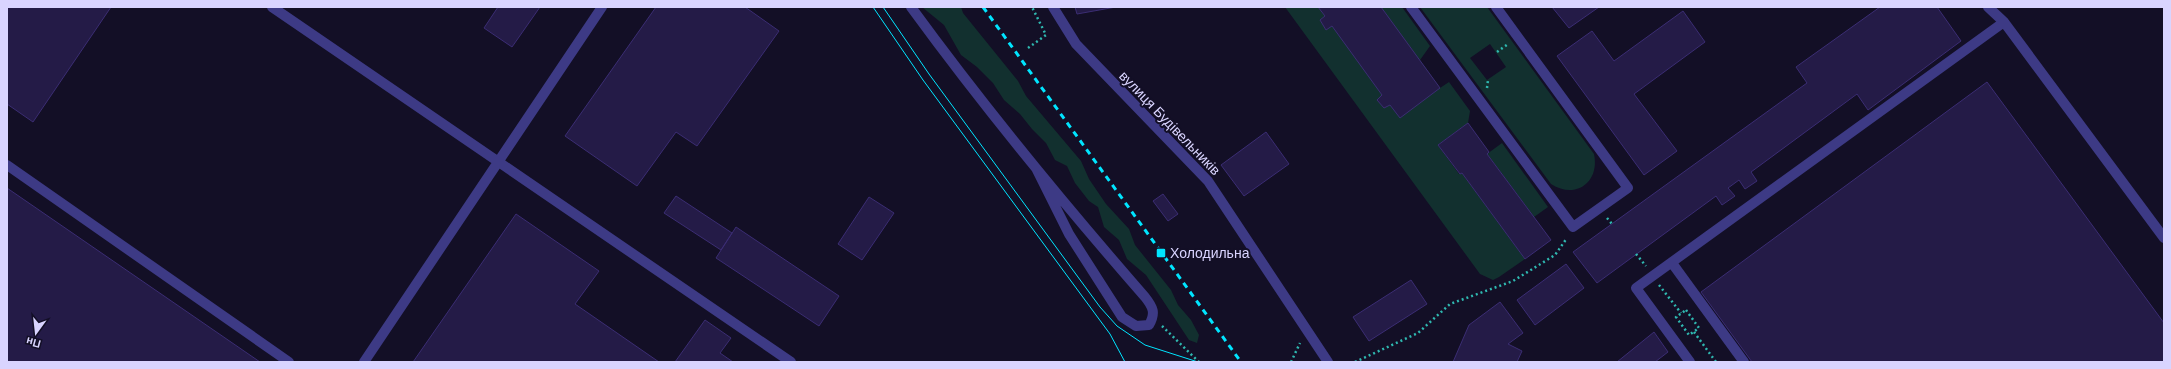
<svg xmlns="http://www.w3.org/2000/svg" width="2171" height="369" font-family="Helvetica,sans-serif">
<rect width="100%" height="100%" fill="#130f26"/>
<path fill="#12302f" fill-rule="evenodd" d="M922,7H961L963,13L1018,81L1026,96L1081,161L1089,179L1106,204L1129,229L1135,245L1171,290L1178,305L1191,320L1199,335L1197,343L1189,340L1146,275L1127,259L1119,240L1104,227L1098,207L1089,201L1075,183L1067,166L1055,160L1046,143L1032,129L1020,114L1004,100L993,83L977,67L961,55L944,25Z
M1285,7H1402L1430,46L1420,60L1440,88L1449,82L1470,111L1468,123L1438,145L1459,174L1462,173L1525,259L1499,277L1493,280L1480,274Z
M1420,7H1487L1594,154C1600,182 1576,200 1551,184ZM1490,44L1506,67L1487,80L1470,58Z
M1502,143L1548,207L1534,217L1487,154Z"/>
<path fill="#241b47" stroke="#3b2d73" d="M7,7H111L33,122L7,104Z
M498,7H540L512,47L484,28Z
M656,7H745L779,31L697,146L676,132L637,186L565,136Z
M1075,7H1116L1077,14Z
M1318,7H1381L1440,88L1400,118L1390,105L1384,108L1377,100L1382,95L1332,26L1326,30L1320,20L1325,16Z
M1552,7H1599L1569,28Z
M1880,7H1937L1961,41L1868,110L1857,94L1751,172L1757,181L1745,189L1739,180L1728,188L1735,196L1722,205L1716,196L1597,283L1573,252L1807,83L1796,67Z
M1683,11L1705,42L1634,94L1677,151L1644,175L1557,56L1592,31L1614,61Z
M1987,82L2164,323V362H1752L1701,292Z
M1468,123L1489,152L1487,154L1551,240L1525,259L1462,173L1460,174L1438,145Z
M1266,132L1289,164L1244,196L1221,165Z
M7,188L260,362H7Z
M1163,194L1178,214L1168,221L1153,201Z
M676,196L732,233L721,250L664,213Z
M869,197L894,213L862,260L838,244Z
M516,214L599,271L575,304L659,362H413Z
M736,227L839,296L819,326L716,258Z
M1566,264L1584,288L1535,325L1517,300Z
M1411,280L1427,304L1369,341L1353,317Z
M1500,302L1523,333L1508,344L1522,351L1517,362H1453L1469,325Z
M705,320L731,338L720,353L733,362H675Z
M1654,332L1668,352L1655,362H1617Z"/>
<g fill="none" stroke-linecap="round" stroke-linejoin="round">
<path stroke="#2fb8b0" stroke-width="2.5" stroke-dasharray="2 3" stroke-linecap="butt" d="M1028,48L1046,35L1032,7
M1497,52L1508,44
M1487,88L1488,80
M1607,218L1612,224
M1636,254L1646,266
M1659,285L1681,313
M1686,310L1699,328L1689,335L1676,317Z
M1162,326L1199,362
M1694,332L1716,362
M1291,362L1300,343
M1355,362L1418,333L1450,304L1513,281L1555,255L1567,238"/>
<path stroke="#3d3a85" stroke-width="10" d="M272,7L791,362
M911,7C984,107 1063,203 1145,297C1153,307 1156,313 1149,325L1136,326L1122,317L1069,234L1036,168
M1053,7L1076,44L1208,181L1328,362
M1411,7L1573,227L1628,188L1496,7
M1988,7L2004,22L2164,238
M7,165L289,362
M1672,263L1744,362
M364,362L602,7
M1690,362L1636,288L2004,22"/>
<path stroke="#00e5ff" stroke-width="1" d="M873,7L923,80L1110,334L1125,362
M883,7L929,74L1100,307L1117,326L1145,345L1198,362"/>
<path stroke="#00e5ff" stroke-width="3" stroke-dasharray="6 5" stroke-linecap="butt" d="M983,7L1241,362"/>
</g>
<rect fill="#00e5ff" stroke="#130f26" stroke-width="1.5" x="1156" y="248" width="10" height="10" rx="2"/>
<g text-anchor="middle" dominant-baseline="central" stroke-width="4" stroke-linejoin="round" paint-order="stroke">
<g font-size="14" fill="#d9d4ff" stroke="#130f26">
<text transform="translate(1170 123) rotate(46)">вулиця Будівельників</text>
</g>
<g font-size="14" fill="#d9d4ff" stroke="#130f26" text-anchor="start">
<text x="1170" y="253">Холодильна</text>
</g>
</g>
<rect width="2171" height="369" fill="none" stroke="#d9d4ff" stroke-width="16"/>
<g transform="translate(36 333) rotate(195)" stroke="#130f26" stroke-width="3" paint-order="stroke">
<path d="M0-3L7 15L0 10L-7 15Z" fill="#d9d4ff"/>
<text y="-6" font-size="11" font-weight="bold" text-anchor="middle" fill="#d9d4ff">Пн</text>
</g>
</svg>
